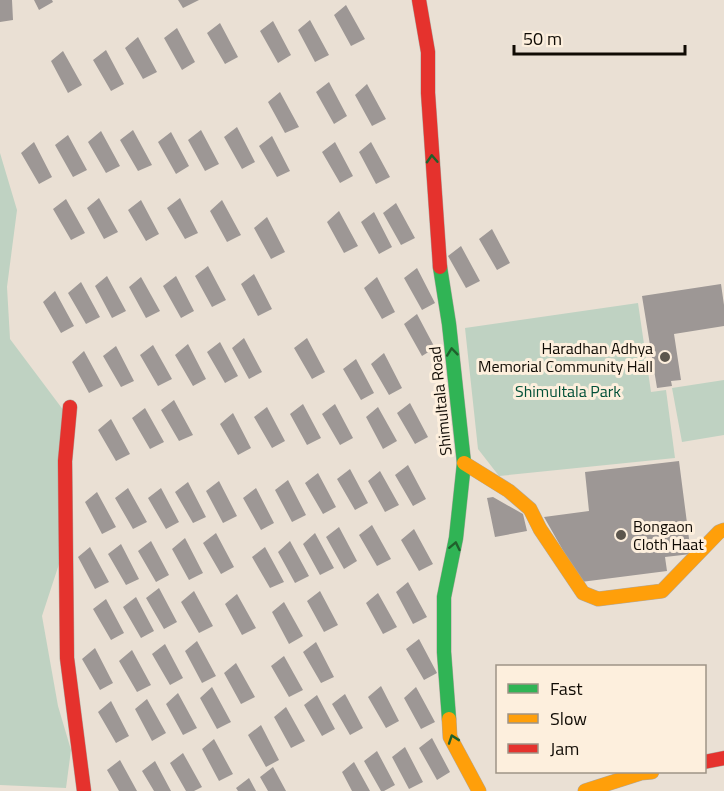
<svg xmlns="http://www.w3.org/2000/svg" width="724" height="791" font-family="'Titillium Web',sans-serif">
<rect width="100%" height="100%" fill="#eae0d4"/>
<path fill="#bfd2c2" d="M0,153L17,210L7,287L10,339L64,411L59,564L42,616L58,706L71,750L66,788L0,785Z
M638,303L651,392L666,390L675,458L499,476L478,449L465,328Z
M724,380V435L682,442L672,388Z"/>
<path fill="#9d9795" d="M0,0H12L13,20L0,22Z
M34,0H52L53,2L39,10Z
M178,0H199L183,8Z
M346,5L365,39L351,46L334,15Z
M310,20L329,55L315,62L298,30Z
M273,21L291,55L278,63L260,31Z
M220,23L238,57L225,64L207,33Z
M177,28L195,62L182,70L164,38Z
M138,37L157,72L143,79L125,48Z
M106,50L124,84L111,91L93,60Z
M63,51L82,85L68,93L51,61Z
M329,82L347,116L334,124L316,92Z
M367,84L386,119L372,126L355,95Z
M280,92L299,127L285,133L268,102Z
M237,127L255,162L242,169L224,137Z
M133,130L152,165L138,171L120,140Z
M201,130L219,164L205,171L188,140Z
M101,131L120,166L106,173L88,142Z
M171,132L189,166L176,174L158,142Z
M68,135L87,170L73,177L55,145Z
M272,136L290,171L277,177L259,146Z
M34,142L52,177L39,184L21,153Z
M335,142L353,176L340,183L322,152Z
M371,142L390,177L376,184L359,152Z
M99,198L118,232L104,239L87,208Z
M180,198L198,233L185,239L167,208Z
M66,199L85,233L71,240L53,209Z
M141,200L159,234L146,241L128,210Z
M222,200L241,235L227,242L210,211Z
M396,203L415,238L401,245L383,213Z
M339,211L358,246L344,253L327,222Z
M374,212L392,247L379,254L361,222Z
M267,217L285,252L271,259L254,228Z
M492,229L510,263L497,270L479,239Z
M461,246L480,281L466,288L448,256Z
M208,266L226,300L212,307L195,276Z
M417,268L435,303L422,310L404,278Z
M254,274L272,309L258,316L241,284Z
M107,276L126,311L112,318L95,286Z
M176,276L194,311L181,318L163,286Z
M141,277L160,311L146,318L129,287Z
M377,277L395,312L382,319L364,288Z
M81,282L100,317L86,324L68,293Z
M721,284L724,305V326L674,334L681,380L671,381L672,386L657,388L642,296Z
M55,291L74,326L61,333L43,302Z
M417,314L435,348L422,356L404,324Z
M244,338L262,372L249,379L232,348Z
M307,338L325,372L312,379L294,348Z
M220,342L238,376L225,383L207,352Z
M188,344L206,379L193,386L175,355Z
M153,345L172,379L158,386L140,355Z
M116,346L134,381L121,387L103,356Z
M84,351L103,386L89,393L72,362Z
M384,353L402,388L389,395L371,364Z
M356,359L374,393L361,400L343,369Z
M174,400L193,435L179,441L161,410Z
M410,403L428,437L415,444L397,413Z
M303,404L321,438L307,445L290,414Z
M335,404L353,438L340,445L322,414Z
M267,407L285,441L272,448L254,417Z
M378,407L397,441L383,449L366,417Z
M145,408L164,442L150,449L132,418Z
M233,413L251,448L238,455L220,424Z
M111,419L130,454L116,461L98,430Z
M679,461L691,554L665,557L667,571L581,582L544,517L589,511L585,472Z
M408,465L426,499L413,506L395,475Z
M350,469L368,503L355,510L337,479Z
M380,471L399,505L385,512L368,481Z
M318,473L336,507L323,514L305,483Z
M288,480L306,515L292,522L275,490Z
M219,481L237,516L223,523L206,491Z
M188,482L206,517L193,523L175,492Z
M128,488L147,522L133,529L115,498Z
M161,488L179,522L166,529L148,498Z
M256,488L274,523L261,530L243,498Z
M97,492L116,527L102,534L85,502Z
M493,497L523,514L527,531L495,537L487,498Z
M372,525L391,559L377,566L359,535Z
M339,527L357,561L344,569L326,537Z
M414,529L433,564L419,571L401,540Z
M216,533L234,567L221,574L203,543Z
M315,533L334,568L320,575L303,544Z
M185,538L203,573L189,580L172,549Z
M151,541L169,575L156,582L138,551Z
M290,541L309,576L295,583L278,552Z
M121,544L139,579L126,585L108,554Z
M90,547L109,582L95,589L78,557Z
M265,547L284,582L270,588L252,557Z
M408,582L427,617L413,624L396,592Z
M159,588L177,622L164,629L146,598Z
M194,591L213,626L199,633L181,602Z
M320,591L338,625L324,632L307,601Z
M378,593L397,627L383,634L366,603Z
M237,594L256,628L242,635L225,604Z
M136,597L154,631L141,638L123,607Z
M106,599L124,633L111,640L93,609Z
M284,602L303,636L289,644L272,612Z
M419,639L437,673L424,680L406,649Z
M197,641L216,676L202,683L185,651Z
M316,642L334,677L321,683L303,652Z
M165,644L183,678L170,685L152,654Z
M95,648L113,683L100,690L82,659Z
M132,650L151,685L137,692L119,661Z
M284,656L303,690L289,697L271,666Z
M236,663L255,697L241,704L224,673Z
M381,686L399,721L386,728L368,697Z
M212,687L231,722L217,729L200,698Z
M416,687L435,722L421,729L404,698Z
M178,693L197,728L183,735L166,704Z
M345,694L363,728L350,735L332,704Z
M317,695L335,729L322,736L304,705Z
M147,699L166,733L152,741L135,709Z
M111,701L129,736L116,743L98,712Z
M286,707L305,741L291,748L274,717Z
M261,725L279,760L266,767L248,735Z
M432,738L450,772L437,780L419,748Z
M214,739L233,774L219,781L202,749Z
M405,747L423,782L409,789L392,757Z
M377,751L395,785L384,791H381L364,761Z
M183,753L202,787L194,791H186L170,763Z
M120,760L137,791H119L107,770Z
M155,761L171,791H154L142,771Z
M354,762L370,791H352L342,772Z
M273,767L286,791H268L260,777Z
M249,778L256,791H238L236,788Z"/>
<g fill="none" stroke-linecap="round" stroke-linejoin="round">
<defs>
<path id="fast" d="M440,267L449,324L464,463L456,538L444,597V652L449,719"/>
<path id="slow" d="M464,463L509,491L530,509L540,529L583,593L598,599L662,591L719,532L724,530
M449,719L450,737L479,791
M585,791L641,773L652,772"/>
<path id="jam" d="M419,0L428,52V93L440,267
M70,407L65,461L67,658L84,791
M704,762L724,758"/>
</defs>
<use href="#fast" stroke="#afa89f" stroke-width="15"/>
<use href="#slow" stroke="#afa89f" stroke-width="15"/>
<use href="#jam" stroke="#afa89f" stroke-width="15"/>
<use href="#fast" stroke="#30b455" stroke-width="14"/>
<use href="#slow" stroke="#ff9f0a" stroke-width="14"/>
<use href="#jam" stroke="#e5322d" stroke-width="14"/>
</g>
<defs><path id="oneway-chevron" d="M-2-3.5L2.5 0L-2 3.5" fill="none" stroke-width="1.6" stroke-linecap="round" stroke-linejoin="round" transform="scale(1.5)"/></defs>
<g stroke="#20602c">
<use href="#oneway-chevron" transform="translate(432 159) rotate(-93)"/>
<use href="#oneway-chevron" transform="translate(452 352) rotate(-96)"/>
<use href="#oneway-chevron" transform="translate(455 546) rotate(-78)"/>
<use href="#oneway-chevron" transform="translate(453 739) rotate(-109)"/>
</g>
<g fill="#5c564d" stroke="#fdefdd" stroke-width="2">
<circle cx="665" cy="357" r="6"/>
<circle cx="621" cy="535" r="6"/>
</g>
<g text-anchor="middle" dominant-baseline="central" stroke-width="6" stroke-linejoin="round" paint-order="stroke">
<g font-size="16" fill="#100b04" stroke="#fdefdd" text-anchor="end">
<text x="653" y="348">Haradhan Adhya<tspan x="653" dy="18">Memorial Community Hall</tspan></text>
<text x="633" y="526" text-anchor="start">Bongaon<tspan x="633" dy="18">Cloth Haat</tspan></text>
</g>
<g font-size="16" fill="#025038" stroke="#fdefdd">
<text x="568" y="391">Shimultala Park</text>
</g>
<g font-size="16" fill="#100b04" stroke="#fdefdd">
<text transform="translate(440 401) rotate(-96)">Shimultala Road</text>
</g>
</g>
<rect x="496" y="665" width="210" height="108" fill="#fdefdd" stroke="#9e9486" stroke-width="1.5"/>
<rect x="508" y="684" width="30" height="9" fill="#30b455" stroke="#9e9486" stroke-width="1.5"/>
<text x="550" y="695" font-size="18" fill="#100b04">Fast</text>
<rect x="508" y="714" width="30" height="9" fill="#ff9f0a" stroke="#9e9486" stroke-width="1.5"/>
<text x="550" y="725" font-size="18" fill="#100b04">Slow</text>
<rect x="508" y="744" width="30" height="9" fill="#e5322d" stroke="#9e9486" stroke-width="1.5"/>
<text x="550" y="755" font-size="18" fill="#100b04">Jam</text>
<path d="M514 45v9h171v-9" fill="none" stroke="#100b04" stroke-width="3"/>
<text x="523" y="45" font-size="18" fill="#100b04" stroke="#fdefdd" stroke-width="4.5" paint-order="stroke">50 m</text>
</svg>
